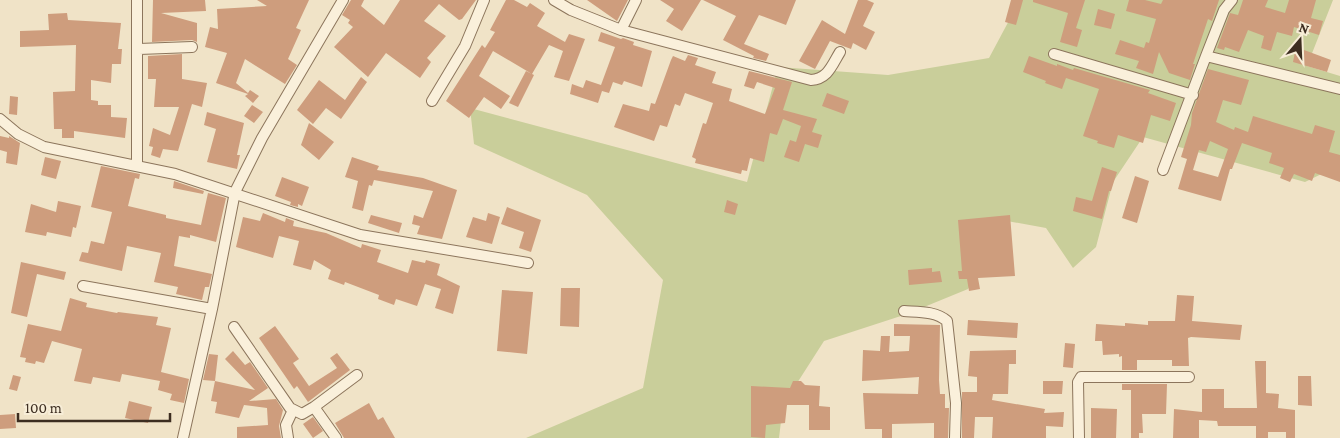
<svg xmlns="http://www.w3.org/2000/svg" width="1340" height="438" font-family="'Crimson Pro',serif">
<rect width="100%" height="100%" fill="#f0e3c7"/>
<path fill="#c9ce9a" d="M1020,0H1333L1307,66L1340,76V165L1305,182L1143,137L1113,182L1096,247L1073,268L1046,228L1007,221L968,289L907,314L824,341L783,405L779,438H526L643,388L663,280L587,195L474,144L470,108L747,182L778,67L888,75L989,58Z"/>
<path fill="#ce9d7d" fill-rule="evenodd" d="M153,0H205L206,11L161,13L197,23V42L192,40L152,42Z
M257,0H309L296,28L301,30L288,59L297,65L285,84L245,59L236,83L248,93L250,90L259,96L253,103L245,96L248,94L216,83L227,53L205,47L210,27L218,29L217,9L267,6Z
M351,0H364L361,6L384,25L400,0H476L462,19L459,20L439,4L424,21L446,36L427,58L431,62L420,78L386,53L368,77L334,47L353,27L348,23L350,20L342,15Z
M506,0H514L527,7L530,3L545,13L537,26L565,42L569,34L585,39L569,81L554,77L563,51L549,45L532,74L493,51L479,76L510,96L501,109L484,97L469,118L446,101L482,45L485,48L495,32L490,30Z
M587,0H628L617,21Z
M660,0H701L682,31L666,21L674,9Z
M703,0H796L786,25L759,15L744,44L769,54L766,61L753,58L754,56L723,40L736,16Z
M858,0H867L874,3L863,26L875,32L866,50L853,43L851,49L830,41L815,69L799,61L822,20L845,34Z
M1011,0H1023L1016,25L1005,22Z
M1033,0H1085L1076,28L1082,30L1077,47L1060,42L1068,13L1033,2Z
M1129,0H1145L1161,4L1163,0H1219L1212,21L1208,19L1193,64H1195L1190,80L1169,73L1159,52L1153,74L1136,68L1139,61L1115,54L1120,40L1144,48L1146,42L1149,43L1156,19L1126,11Z
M1243,0H1268L1265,7L1285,13L1289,0H1316L1311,18L1323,21L1319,35L1294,27L1292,36L1277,32L1271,51L1261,48L1264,36L1248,30L1239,52L1225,47L1224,50L1217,48L1230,13L1238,15Z
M1098,9L1115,14L1111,29L1094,25Z
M67,13L68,20L121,23L118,49H122L121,64H112L111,83L91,80V100L98,101V105H111V117L127,118L125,138L74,131V138H62V129H54L53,92L75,91L76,45L20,47V31L49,30L48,14Z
M601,32L621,39L623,38L634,42L633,45L652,51L642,87L624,81L622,85L613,82L609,93L602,91L598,103L570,94L572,84L583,88L586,80L601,85L615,47L598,41Z
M1296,47L1331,60L1327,72L1293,62Z
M182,54V79L207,83L202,107L192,104L178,151L163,149L160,158L151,155L153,147L149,146L153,128L170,135L179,107H154L156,79H148V56Z
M688,55L698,58L695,65L716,72L712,83L732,89L729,101L765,114L775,88L757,82L754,89L744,86L749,71L792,82L783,110L817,119L812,132L822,135L818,148L805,144L799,162L784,157L790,140L796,142L801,126L783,119L777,135L770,133L764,162L750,158L747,171L742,170L741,174L695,163L696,159L692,157L703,123L706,124L713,103L685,93L680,106L675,104L667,127L660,125L654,141L614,127L623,104L649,111L651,103L655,104L671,60L673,56L685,61Z
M1029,56L1057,66V64L1073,70L1074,68L1150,90L1148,93L1176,103L1170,121L1151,115L1143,143L1118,135L1114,148L1097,143L1098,141L1083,136L1099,89L1066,78L1062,89L1045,83L1046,81L1023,72Z
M1208,69L1249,80L1241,105L1223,100L1216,122L1234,130L1235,127L1248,132L1253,116L1312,134L1315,125L1335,131L1329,152L1340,155V182L1315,173L1312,181L1294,174L1290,182L1280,178L1284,168L1269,163L1272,153L1242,143L1232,169H1230L1221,201L1178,189L1187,159L1181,157L1191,125L1192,113ZM1210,141L1228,149L1218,177L1193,170L1199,150L1206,152Z
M526,71L534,75L518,107L509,103Z
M361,77L367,82L341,119L326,108L313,124L297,110L319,80L345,100Z
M827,93L849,101L844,114L822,106Z
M10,96L18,97L17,115L9,114Z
M252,105L263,112L254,123L244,116Z
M207,112L244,123L237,155H240L237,169L207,162L216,129L204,125Z
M309,123L334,142L319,160L301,145Z
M0,136L9,138V136L20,143L17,165L6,163L7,152L0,150Z
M45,157L61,161L56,179L41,175Z
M352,157L379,166L377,170L423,178L457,190L442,239L417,234L420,226L412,224L414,215L423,218L433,191L374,180L372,186L369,185L363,211L352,208L358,181L345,177Z
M101,166L140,174L139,179L135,178L128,206L166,215V218L201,225L208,193L226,198L216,242L190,235V238L179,236L174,266L212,274L209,287H205L202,300L176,294L178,287L154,282L161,253L127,246L122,271L79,261L82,252L88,253L91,241L104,244L112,212L91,207Z
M1102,167L1117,172L1111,191H1109L1102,219L1073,211L1076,197L1092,201Z
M1135,176L1149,181L1137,223L1122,218Z
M282,177L309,187L302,206L298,204V207L290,205L291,202L275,196Z
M174,181L204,191L203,194L173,188Z
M727,200L738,204L735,215L724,212Z
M58,201L81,206L76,228L73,227L71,237L47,232L46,236L25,232L31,204L56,212Z
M507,207L541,220L531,252L519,248L524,232L501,224Z
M263,213L285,222L286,218L294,221L293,226L326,233L361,248L362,244L381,250L377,262L408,273L412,260L425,263L426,260L440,264L437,275L460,286L453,314L435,308L441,289L425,284L417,306L396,299L394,305L378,299L379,295L345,282L344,285L328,279L331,270L314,260L311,270L293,265L299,241L279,236L273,258L236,247L243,217L260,221Z
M488,213L500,217L492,244L466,237L473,217L486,221Z
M371,215L402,223L399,233L368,223Z
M1010,215L1015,276L978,278L980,289L969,291L967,279H959L958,271H962L958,220Z
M21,262L66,272L64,280L37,274L27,317L11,313Z
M932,268V272L940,271L942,282L909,285L908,270Z
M561,288H580L579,327L560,326Z
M502,290L533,292L527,354L497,351Z
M1177,295L1194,296L1192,321L1242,325L1240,340L1191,337L1188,338L1189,366H1172V360H1137V370H1122V356L1119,357V354L1103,355L1102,341H1095L1096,324L1125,326V323L1148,325V321H1175Z
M70,298L87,303L86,307L117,313L118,312L158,317L156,325L171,328L161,372L189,379L184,403L170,400L172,394L158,390L160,381L122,374L120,382L93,377L91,384L74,381L82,349L52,341L44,363L36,361L35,364L25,362L26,358L20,357L28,324L61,331Z
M968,320L1018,323L1017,338L967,335Z
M894,324L940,325L939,380L940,394H945V408H949L948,438H934V423L892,424V438H882V429H865L863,393L918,394L919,377L862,381L863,350L880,351L881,336H890L889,352L909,351L910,336H894Z
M275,326L299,359L293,363L309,386L337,368L330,358L337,353L350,370L308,402L297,386L294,389L259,338Z
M1065,343L1075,344L1073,368L1063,367Z
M1016,350V364H1009L1008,394H993L992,400L1045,409L1044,413L1064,412L1063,427L1046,426V438H992L993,417H975L974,438H962V392H977V377L968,376L970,351Z
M233,351L245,365L250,362L268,388L249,401L276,399L283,410L279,426L281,438H237V427L268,425L267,408L244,405L239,418L215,413L217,402L211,401L215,381L255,390L225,359Z
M209,354L218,355L215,381L203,380Z
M1255,361H1266V393L1279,394L1278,408L1295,410V438H1286V432H1268V438H1256V426H1218L1217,421L1199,420V438H1173L1174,409L1202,412V389H1224V408H1257Z
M13,375L21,377L17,391L9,389Z
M1298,376H1311L1312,406L1298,405Z
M793,381H801L805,385L820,386L819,406L830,407V430H809V405H787L785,423L766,425L765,438L751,437V386L790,388Z
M1043,381H1063L1062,394H1043Z
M1122,384H1167L1166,414H1142L1143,433H1139V438H1131V390H1122Z
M129,401L152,407L148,423L125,418Z
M369,403L378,420L383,417L395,438H344L335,423Z
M1091,408L1117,409L1116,438H1091Z
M15,414L16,428L0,429V415Z
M313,417L323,431L313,438L303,424Z"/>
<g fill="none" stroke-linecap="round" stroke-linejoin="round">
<defs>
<path id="street" d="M137,0V165
M554,0L571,10L621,30L811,80C828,79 832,65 840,52
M621,30L636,0
M139,49L192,47
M1054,54L1193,95
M1206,56L1340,89
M432,101L465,46L484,0
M0,119L18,134L44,147L175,174L360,235L528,263
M1163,170L1206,56L1224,10L1232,0
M83,286L212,309
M904,311C918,312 936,311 947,321L956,403L955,438
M234,327L290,408L302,414L314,407L336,438
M314,407L357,375
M183,438L212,309L235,192L262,138L343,0
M288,438L286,425L293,410
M1079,438L1078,382L1081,377H1189"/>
</defs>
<use href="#street" stroke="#8c755c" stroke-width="12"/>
<use href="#street" stroke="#faf0db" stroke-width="10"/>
</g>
<g transform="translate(1300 40) rotate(19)" stroke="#f7edd7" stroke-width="4" paint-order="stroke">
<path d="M0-4L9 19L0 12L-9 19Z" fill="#3c2d20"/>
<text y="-8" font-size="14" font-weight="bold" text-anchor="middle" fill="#3c2d20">N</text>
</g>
<path d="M18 413v8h152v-8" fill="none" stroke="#3c2d20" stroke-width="2.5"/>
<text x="25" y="413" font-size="15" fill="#3c2d20" stroke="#f7edd7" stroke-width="4" paint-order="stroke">100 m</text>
</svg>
